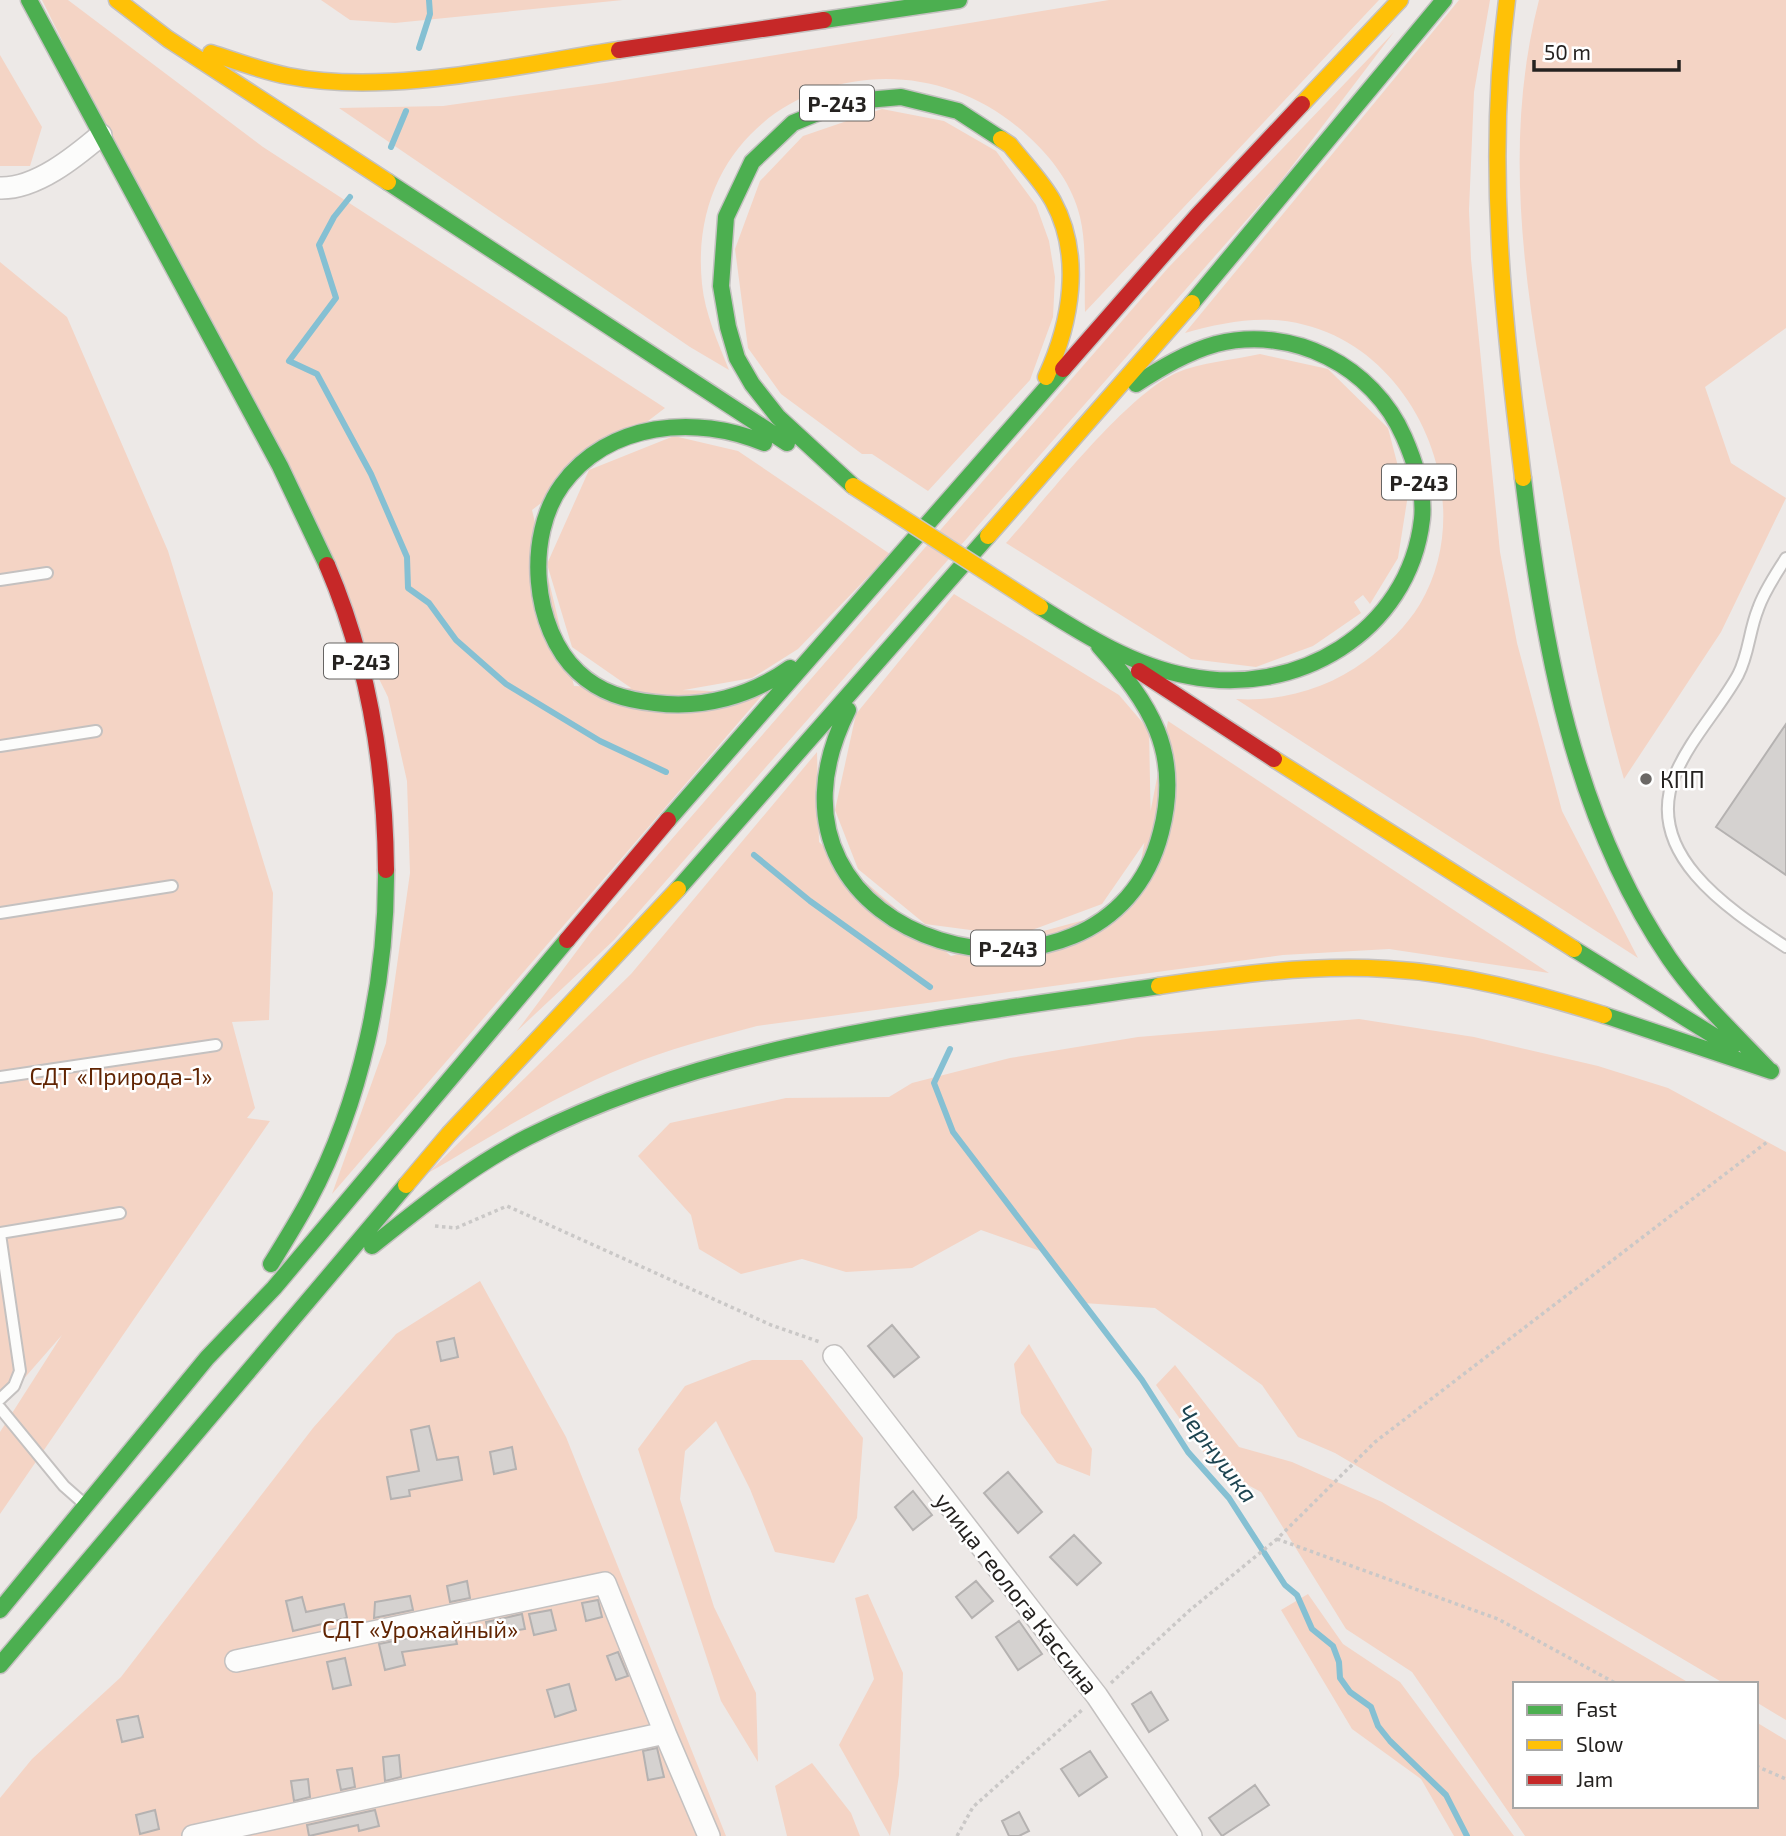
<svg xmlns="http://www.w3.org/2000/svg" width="1786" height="1836" font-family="'Exo 2',sans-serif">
<rect width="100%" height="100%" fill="#ede9e7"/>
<path fill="#f4d4c5" d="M42,0H68L263,147L665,408L532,510L574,686L764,693L332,1194L386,1043L410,873L407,781L388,697Z
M321,0H623L395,23L350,20Z
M1109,0H1379L1085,312C1084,282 1087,246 1080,217C1073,186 1052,158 1029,137C900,15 683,96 702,284C705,314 718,342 729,370L690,347L339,108L443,106L606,83Z
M1459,0H1490L1474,92L1469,210L1471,259L1500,552L1517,643L1562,811L1638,958L1236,699C1282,702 1329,688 1365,661C1387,645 1406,627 1420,604C1480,503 1418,353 1305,325C1264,314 1224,322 1185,333Z
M1539,0H1786V328L1705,387L1731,463L1786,498L1721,632L1624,779C1596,683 1580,586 1562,488C1532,328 1497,162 1539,0Z
M1394,32L1280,182L614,940L517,1031L591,932L1168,268Z
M0,55L42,127L30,166H0Z
M882,109L944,121L996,151L1036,205L1049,241L1055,277L1053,317L1030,380L928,491L872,454H862L781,394L748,348L735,249L760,181L803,136Z
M0,262L67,317L168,551L273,893L269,1020L232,1022L255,1108L247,1118L270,1121L0,1514V1432L62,1335L0,1406Z
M1260,354L1328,369L1388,428L1407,501L1398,558L1370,604L1363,595L1354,602L1361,613L1313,646L1256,667L1191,659L1006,543C1047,498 1124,397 1176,373C1201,362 1234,360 1260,354Z
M674,436L738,451L890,554L798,649L752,678L644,697L572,647L547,564L589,470Z
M954,594L1119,695L1149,730L1151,833L1102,904L1016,936L925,924L858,869L835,810L856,714Z
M1168,721L1549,973L1389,949L1283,955L757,1026C712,1038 668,1049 625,1067C556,1095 492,1136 428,1173L631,974L817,752L819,842L951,956L1132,907Z
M1359,1019L1474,1037L1598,1066L1668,1088L1786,1152V1720L1756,1702V1684H1725L1335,1453L1298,1437L1262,1385L1155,1308L1084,1303L1046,1253L981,1230L912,1268L846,1272L802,1259L741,1274L699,1249L691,1215L638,1156L670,1123L786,1098L889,1097L912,1083L1010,1058L1138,1037Z
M480,1281L566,1437L726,1836H0V1798L32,1759L121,1677L313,1428L396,1334Z
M1029,1344L1092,1449L1090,1476L1057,1463L1021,1413L1014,1364Z
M752,1360H802L863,1438L857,1518L834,1563L775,1552L750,1489L716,1421L685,1451L680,1499L714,1607L756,1693L758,1762L721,1701L638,1449L685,1386Z
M1175,1365L1239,1447L1292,1462L1382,1502L1691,1684H1515V1806H1756V1722L1786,1740V1836H1525L1412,1672L1346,1629L1261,1492L1214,1467L1156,1385Z
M868,1594L903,1673L899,1775L890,1836L839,1745L874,1679L855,1598Z
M1308,1594L1343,1644L1400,1682L1514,1836H1454L1421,1779L1352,1729L1281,1610Z
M812,1763L851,1813L860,1836H787L775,1786Z"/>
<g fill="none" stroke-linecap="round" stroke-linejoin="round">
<path stroke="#85c0d3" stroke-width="6" d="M419,48L430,14L429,0
M391,147L406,111
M350,197L334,217L319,245L336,298L289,361L317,374L371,474L407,557L408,588L429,603L456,640L506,684L600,741L666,772
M754,855L810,901L930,987
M950,1049L934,1083L953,1132L1142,1380L1188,1452L1229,1498L1285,1585L1297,1595L1312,1629L1333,1646L1339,1662L1340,1678L1350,1692L1371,1707L1378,1726L1390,1741L1446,1795L1467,1836"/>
</g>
<path fill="#d5d2d0" stroke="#b5b2b1" stroke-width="2" d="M1786,724V875L1716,827Z
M892,1325L919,1357L894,1377L868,1346Z
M454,1338L458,1357L441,1361L437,1342Z
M429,1426L437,1460L458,1457L462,1480L409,1490L410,1496L391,1499L387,1477L419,1471L411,1430Z
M512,1447L516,1469L494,1474L490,1452Z
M1008,1472L1042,1512L1018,1533L984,1493Z
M913,1491L932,1515L913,1530L895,1507Z
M1074,1535L1101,1563L1077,1585L1050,1557Z
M467,1581L470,1598L450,1602L447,1586Z
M976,1581L993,1601L972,1618L956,1597Z
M410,1596L413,1610L374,1618L375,1602Z
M302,1597L306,1612L344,1604L347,1618L293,1631L286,1601Z
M598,1600L602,1617L586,1621L582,1603Z
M551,1610L556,1630L534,1635L529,1614Z
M522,1614L525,1629L489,1635L486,1622Z
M1019,1621L1042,1654L1018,1670L996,1637Z
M453,1629L457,1644L402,1652L405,1665L385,1670L379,1644Z
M618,1652L628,1676L616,1680L607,1656Z
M345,1658L351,1685L333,1689L327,1662Z
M569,1684L576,1710L555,1717L547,1690Z
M1151,1692L1168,1720L1149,1732L1132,1704Z
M138,1716L143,1737L122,1742L117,1720Z
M657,1748L664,1777L648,1780L643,1751Z
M1090,1751L1107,1777L1079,1796L1061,1769Z
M399,1755L401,1777L385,1781L383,1757Z
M352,1768L355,1787L341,1790L337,1770Z
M308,1779L310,1797L294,1801L291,1781Z
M1255,1785L1269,1805L1222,1836L1209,1818Z
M155,1810L159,1829L140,1834L136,1815Z
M375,1810L379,1826L359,1831L358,1825L309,1836L307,1825Z
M1019,1812L1029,1831L1019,1836H1009L1002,1821Z"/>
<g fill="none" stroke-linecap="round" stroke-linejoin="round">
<defs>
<path id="lane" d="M1786,558C1776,574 1764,591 1758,609C1749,631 1749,654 1738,675C1719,709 1690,739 1675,775C1642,854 1730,910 1786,947
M0,580L47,573
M0,746L96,731
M0,913L172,886
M0,1077L216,1045
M0,1233L120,1213
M0,1234L20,1371L14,1386L0,1399
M0,1408L64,1486L81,1501"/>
<path id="street" d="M0,188C36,189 75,157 101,135
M834,1356L1097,1696L1191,1836
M665,1733L709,1836
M193,1836L665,1733L605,1583L236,1661"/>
<path id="fast" d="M29,0L280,466L327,565
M824,20L959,0
M388,182L787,443
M1192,303L1444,0
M764,443C696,414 608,422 562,485C525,536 532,629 578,672C600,693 626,700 655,703C703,709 751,696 790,668
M1523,478C1543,644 1573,817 1669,958C1697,999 1734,1033 1768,1069
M853,486L778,417L752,384L737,358L728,327L721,286L726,217L752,162L793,123L844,102L901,97L958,111L1001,139
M1040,607C1086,636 1134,666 1188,676C1295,698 1409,633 1422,519C1425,491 1415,462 1404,437C1373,366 1293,325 1216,344C1187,352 1161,368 1136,384
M848,710C728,949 1108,1044 1161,832C1182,751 1150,704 1099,646
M668,820L1063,369
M678,889L988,536
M1574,949L1732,1047
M1604,1015L1771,1071
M372,1246C422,1206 471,1166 528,1137C722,1039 947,1018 1159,986
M271,1264C284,1243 297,1222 309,1200C361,1103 387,980 386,870
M0,1610L207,1358L274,1288L567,940
M0,1665L406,1185"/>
<path id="slow" d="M117,0L168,39L388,182
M1507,0C1486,160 1503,319 1523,478
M211,53C236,61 262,71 288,76C389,96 517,65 619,50
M1302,104L1400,0
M1001,139L1010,145C1024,163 1042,181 1053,201C1083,256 1071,323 1046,377
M988,536L1192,303
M1274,759L1574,949
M1159,986C1234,975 1311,964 1387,969C1461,973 1534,993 1604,1015
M406,1185L449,1134L678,889"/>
<path id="jam" d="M619,50L824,20
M1063,369L1197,216L1302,104
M327,565C369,663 385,764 386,870
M1139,671L1274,759
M567,940L668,820"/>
</defs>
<use href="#lane" stroke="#c4c1c0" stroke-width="14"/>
<use href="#street" stroke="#c4c1c0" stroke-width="24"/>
<use href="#fast" stroke="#c4c1c0" stroke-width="19"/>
<use href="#slow" stroke="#c4c1c0" stroke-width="19"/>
<use href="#jam" stroke="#c4c1c0" stroke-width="19"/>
<path stroke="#cac8c7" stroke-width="3.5" stroke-dasharray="3.5 3.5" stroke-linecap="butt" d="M435,1226L456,1228L507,1206L771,1325L820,1342
M1277,1539L1498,1619L1617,1684
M1111,1683L1190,1610L1277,1539L1375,1442L1767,1142
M1756,1766L1786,1779
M957,1836L973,1807L1082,1710"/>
<use href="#lane" stroke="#fcfcfb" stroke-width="10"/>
<use href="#street" stroke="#fcfcfb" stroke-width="21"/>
<use href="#fast" stroke="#4caf50" stroke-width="16"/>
<use href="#slow" stroke="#ffc107" stroke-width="16"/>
<use href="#jam" stroke="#c62828" stroke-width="16"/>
<defs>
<path id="slow-bridge" d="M853,486L1040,607"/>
</defs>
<use href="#slow-bridge" stroke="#c9c7c5" stroke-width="19" stroke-linecap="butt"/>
<use href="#slow-bridge" stroke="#ffc107" stroke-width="16"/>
</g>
<circle fill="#6b6866" stroke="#fff" stroke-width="2.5" cx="1646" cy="779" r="7"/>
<g text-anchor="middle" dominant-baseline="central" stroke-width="5" stroke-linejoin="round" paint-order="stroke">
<g fill="#fff" stroke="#666463" stroke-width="2">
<rect x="800" y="85.5" width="74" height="35" rx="5"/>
<rect x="1382" y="464.5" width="74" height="35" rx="5"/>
<rect x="324" y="643.5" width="74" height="35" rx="5"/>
<rect x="971" y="930.5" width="74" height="35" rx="5"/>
</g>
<g font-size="21" font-weight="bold" fill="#252220">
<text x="837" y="103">Р-243</text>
<text x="1419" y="482">Р-243</text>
<text x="361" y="661">Р-243</text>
<text x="1008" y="948">Р-243</text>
</g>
<g font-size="23" fill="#252220" stroke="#fff" text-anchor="start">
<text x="1660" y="779">КПП</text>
</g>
<g font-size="23" fill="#612503" stroke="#fff">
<text x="121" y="1076">СДТ «Природа-1»</text>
<text x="420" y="1629">СДТ «Урожайный»</text>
</g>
<g font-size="23" fill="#252220" stroke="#fff">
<text transform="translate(1017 1593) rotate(52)">улица геолога Кассина</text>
</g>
<g font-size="24" font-style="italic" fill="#1d4450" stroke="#fff">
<text transform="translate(1218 1453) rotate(53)">Чернушка</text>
</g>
</g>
<rect x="1513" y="1682" width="245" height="126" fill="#ffffff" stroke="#a8a7a6" stroke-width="2"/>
<rect x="1527" y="1705" width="35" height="10" fill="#4caf50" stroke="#a8a7a6" stroke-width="2"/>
<text x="1576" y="1717" font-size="21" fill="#252220">Fast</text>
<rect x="1527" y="1740" width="35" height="10" fill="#ffc107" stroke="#a8a7a6" stroke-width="2"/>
<text x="1576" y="1752" font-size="21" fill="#252220">Slow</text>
<rect x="1527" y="1775" width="35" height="10" fill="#c62828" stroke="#a8a7a6" stroke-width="2"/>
<text x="1576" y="1787" font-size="21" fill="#252220">Jam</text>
<path d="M1534 60v10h145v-10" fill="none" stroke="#252220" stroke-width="3.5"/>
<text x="1544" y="60" font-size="21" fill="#252220" stroke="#ffffff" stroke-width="5" paint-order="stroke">50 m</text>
</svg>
